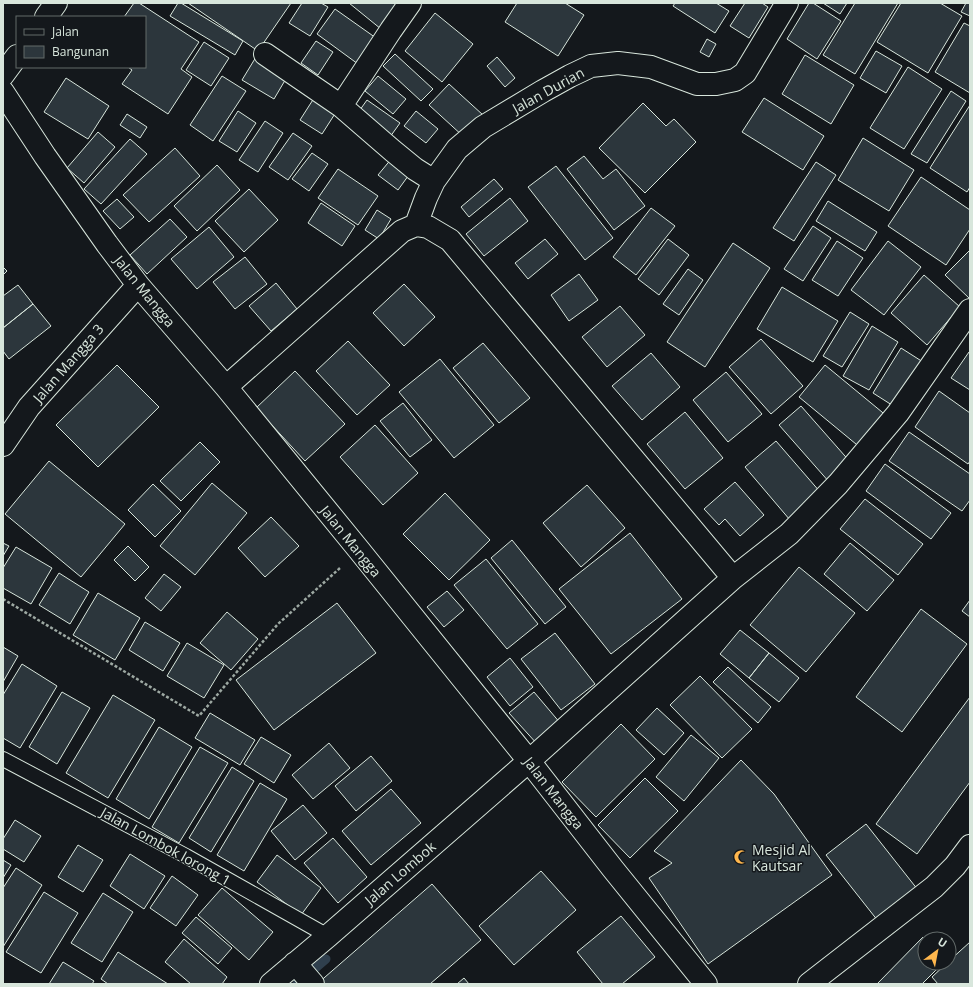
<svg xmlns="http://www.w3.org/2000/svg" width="973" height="987" font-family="'Open Sans',sans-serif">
<rect width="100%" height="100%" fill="#14181c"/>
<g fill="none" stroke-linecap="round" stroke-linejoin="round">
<path stroke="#2f3f4d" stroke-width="9" d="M297,984L326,959"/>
</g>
<path fill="#2c363c" stroke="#d8e6dc" d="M134,3H139L199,42L181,69L192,77L168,114L122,84L132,70L128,67H145V17H124Z
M178,3H181L243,41L235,55L170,16Z
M188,3H291L258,51Z
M302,3H321L328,7L310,36L289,23Z
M349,3H402L381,29Z
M517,3H565L584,15L558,56L505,22Z
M675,3H716L729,11L715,33L673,6Z
M745,3H762L768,7L749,38L730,26Z
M809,3H813L841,21L817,59L787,39Z
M823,3H847L840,14Z
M855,3H898L855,74L823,55Z
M901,3H940L962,16L928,73L877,42Z
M966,3H970V16L961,12Z
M335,9L376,38L358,64L317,34Z
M435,13L473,44L442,82L405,51Z
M964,23L970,26V93L935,72Z
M707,39L716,44L709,57L700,52Z
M316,41L333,52L318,75L301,63Z
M204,42L229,58L211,86L186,70Z
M876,51L902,66L886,93L860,78Z
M395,54L433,89L421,101L383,66Z
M805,55L854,85L831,124L782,94Z
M256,57L287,77L274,99L242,80Z
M497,57L515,78L505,87L487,66Z
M908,67L942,89L904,149L870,128Z
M222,76L246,91L213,141L190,125Z
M378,76L406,99L393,114L365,91Z
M66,78L109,106L88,139L44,112Z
M449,84L483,115L464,137L429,105Z
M951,91L966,101L927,163L911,154Z
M316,95L338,109L322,134L300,120Z
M764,98L824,136L803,170L742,132Z
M367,100L400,123L390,137L357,114Z
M643,103L666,126L674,119L696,142L645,193L599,148Z
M970,105V187L967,192L930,168Z
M238,111L256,123L237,152L219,141Z
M416,111L438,129L426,143L404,126Z
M127,114L147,127L140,138L120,125Z
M265,121L283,133L258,172L239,160Z
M98,132L115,147L84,183L67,168Z
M293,133L312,146L288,180L269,167Z
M863,138L914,170L889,211L838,180Z
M130,139L147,154L101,204L84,189Z
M175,148L200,176L149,222L123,195Z
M312,153L328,164L309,191L292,179Z
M584,156L603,179L616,169L645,206L614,230L567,169Z
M392,158L411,172L398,190L378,175Z
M816,162L836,175L794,241L773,228Z
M217,165L240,190L197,231L174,206Z
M556,166L613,238L585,260L528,187Z
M338,169L378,196L358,225L318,198Z
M921,177L970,210V229L946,265L888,226Z
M494,179L503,189L469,217L461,207Z
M249,189L278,220L244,252L215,221Z
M510,198L528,221L484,256L466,234Z
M117,199L134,217L120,229L103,211Z
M828,201L877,232L865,251L816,221Z
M321,203L355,226L342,246L308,223Z
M651,208L675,226L636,275L613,257Z
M377,210L391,219L379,239L365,230Z
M170,219L187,237L147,274L130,255Z
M813,226L831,238L803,281L784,269Z
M209,227L234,257L197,289L171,259Z
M545,239L558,254L528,279L515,263Z
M668,239L689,255L659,295L638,279Z
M837,241L863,258L838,296L812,280Z
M888,241L921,267L884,315L851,290Z
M733,243L770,268L705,367L667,342Z
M970,250V299L945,275Z
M245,257L267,284L235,309L213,282Z
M3,267L7,271L3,275Z
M688,269L703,280L679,315L663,304Z
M579,274L598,300L569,321L551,295Z
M924,275L960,307L927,345L891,313Z
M276,283L297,309L271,331L249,306Z
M404,284L435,317L404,346L373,313Z
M18,285L33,304L3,328V296Z
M782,287L838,321L813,362L757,329Z
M33,304L51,326L9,359L3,351V328Z
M620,306L645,335L607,367L582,337Z
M850,312L869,324L842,367L823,356Z
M872,326L898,342L869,390L843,376Z
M761,339L803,386L771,414L729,367Z
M348,341L390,385L357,415L316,371Z
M483,343L530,398L499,423L453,368Z
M901,348L923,362L895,407L873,393Z
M969,352L970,353V390L951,378Z
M651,353L680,387L642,420L612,386Z
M440,359L494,425L454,458L399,392Z
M117,365L159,407L98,467L56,425Z
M825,365L888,417L862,449L799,397Z
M295,371L345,424L305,461L256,408Z
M726,372L762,414L728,442L693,400Z
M939,391L970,413V461L968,464L915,427Z
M403,403L432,440L410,457L380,421Z
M801,406L852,464L830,483L779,425Z
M685,412L723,458L685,489L647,444Z
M375,425L418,473L383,505L340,457Z
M909,432L970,474V500L962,511L889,461Z
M776,441L821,493L790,520L745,467Z
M200,442L220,462L181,501L160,481Z
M49,461L125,524L81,577L5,514Z
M885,464L951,513L931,539L866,491Z
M735,482L764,515L740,536L725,519L719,525L704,509Z
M212,483L247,513L195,575L160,546Z
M153,484L181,511L155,537L128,510Z
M587,485L625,528L581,567L543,523Z
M445,493L490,540L449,580L403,534Z
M865,499L923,544L898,575L840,529Z
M271,517L299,546L265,577L238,548Z
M630,533L682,599L611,654L559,589Z
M512,540L566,607L545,624L491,558Z
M3,543L9,546L3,556Z
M850,543L894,580L867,611L824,574Z
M128,546L149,567L135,581L114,560Z
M16,547L52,568L31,604L3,588V568Z
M486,559L538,624L507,649L454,585Z
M799,567L855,613L806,672L750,625Z
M59,573L89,592L70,624L39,605Z
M164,574L181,587L161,611L145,598Z
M447,591L464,610L444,627L427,607Z
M98,593L140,618L115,660L73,635Z
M970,600V617L962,611Z
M337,603L376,653L274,730L236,680Z
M921,609L967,644L902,732L856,697Z
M227,612L258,639L231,670L200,643Z
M145,622L180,643L163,671L129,650Z
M740,630L769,653L749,678L720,654Z
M555,633L595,684L561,710L521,659Z
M187,643L224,665L204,698L167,676Z
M3,647L18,656L3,682Z
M769,653L799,678L779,702L749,678Z
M510,658L533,687L510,706L487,677Z
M22,664L57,686L20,748L3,738V695Z
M728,667L771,707L758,723L713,682Z
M700,676L752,729L722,758L670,705Z
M62,692L90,708L57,764L29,747Z
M534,692L561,724L538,745L509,713Z
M113,695L155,720L108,798L66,773Z
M970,697V782L917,854L876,824Z
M657,708L684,733L664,755L636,730Z
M210,713L255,740L240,765L195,738Z
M621,724L655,759L596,817L562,782Z
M159,727L192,747L149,819L116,799Z
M691,735L719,758L684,801L656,777Z
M261,737L291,755L274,783L244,764Z
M329,743L350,768L313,799L292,775Z
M200,747L228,763L179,843L152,827Z
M371,756L392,781L356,811L335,786Z
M741,760L774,794L832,875L708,964L649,878L672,863L654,851Z
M232,767L254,781L211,852L189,838Z
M645,778L678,811L630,858L598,825Z
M260,783L287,799L244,871L217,855Z
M391,789L421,823L371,865L342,831Z
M303,805L327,833L295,860L271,831Z
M15,820L41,836L24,862L3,849V839Z
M866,824L918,890L878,921L826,855Z
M333,838L367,877L338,903L304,863Z
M78,845L103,860L83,892L58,877Z
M130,854L165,876L144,909L110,886Z
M277,855L321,888L301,915L257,882Z
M3,860L11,865L3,878Z
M16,868L42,885L3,947V888Z
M541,871L576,910L514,965L479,926Z
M172,876L198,895L176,926L150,908Z
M432,884L481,940L430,984H317Z
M222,888L273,932L249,960L198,915Z
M44,892L78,913L41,973L6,952Z
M103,893L133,912L102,962L71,943Z
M621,916L655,957L622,984H603L577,952Z
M196,917L232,948L218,964L182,933Z
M923,937L925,939V963H943L922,984H877Z
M184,939L227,977L222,984H191L165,962Z
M970,942V984H938L932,977L947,963H949V961Z
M118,952L168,984H108L101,979Z
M63,962L94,981L92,984H49Z
M464,978L469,984H457Z"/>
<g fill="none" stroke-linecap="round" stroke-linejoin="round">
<defs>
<path id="service" d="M3,759L186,856L328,936"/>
<path id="minor" d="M46,17L56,3
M265,54L341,106L393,151L415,169L434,181
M3,75L17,56
M3,92L45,156L107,244L138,285L226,387L359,550L529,761L613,869L706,984
M341,106L391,30L410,3
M416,225L426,198L434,181L457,149L483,127L543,91L570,76L591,66L618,63L651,67L697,84H716L735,80L745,73L787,3
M226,387L402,231L416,225L428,227L450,240L733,578
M3,445L29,407L138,285
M295,963L313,984
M271,984L328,936L529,761L733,578L789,534L838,484L898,413L970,310
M809,984L934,887L955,866L970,846"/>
</defs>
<use href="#service" stroke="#d8e6dc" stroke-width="16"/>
<use href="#minor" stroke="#d8e6dc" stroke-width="24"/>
<path stroke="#9da8a2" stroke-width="2.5" stroke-dasharray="3 2" stroke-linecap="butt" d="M3,599L199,716L278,624L340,568"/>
<use href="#service" stroke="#14181c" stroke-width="14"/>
<use href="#minor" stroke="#14181c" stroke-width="22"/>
</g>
<defs>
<symbol id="mosque-bare" viewBox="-9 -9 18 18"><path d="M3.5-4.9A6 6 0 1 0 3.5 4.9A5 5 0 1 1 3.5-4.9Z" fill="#ffb74d" stroke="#14181c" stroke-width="2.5" paint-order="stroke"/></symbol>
</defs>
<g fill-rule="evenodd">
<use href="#mosque-bare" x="731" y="847" width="20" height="20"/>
</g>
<g text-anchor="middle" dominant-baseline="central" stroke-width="3" stroke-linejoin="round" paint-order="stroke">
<g font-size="14" fill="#d8e6dc" stroke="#14181c">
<text transform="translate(548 90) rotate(-29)">Jalan Durian</text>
<text transform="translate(145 291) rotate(51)">Jalan Mangga</text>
<text transform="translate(68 363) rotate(-49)">Jalan Mangga 3</text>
<text transform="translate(351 541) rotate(51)">Jalan Mangga</text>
<text transform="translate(554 793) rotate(52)">Jalan Mangga</text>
<text transform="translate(166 846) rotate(29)">Jalan Lombok lorong 1</text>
<text transform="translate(400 873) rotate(-41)">Jalan Lombok</text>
</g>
<g font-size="14" fill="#d8e6dc" stroke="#14181c" text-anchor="start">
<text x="752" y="849">Mesjid Al<tspan x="752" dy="16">Kautsar</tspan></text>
</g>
</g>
<rect width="973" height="987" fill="none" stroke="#d8e6dc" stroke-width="8"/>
<rect x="16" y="16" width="130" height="52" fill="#14181c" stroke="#626a69"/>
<rect x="24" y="29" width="20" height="6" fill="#14181c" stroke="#626a69"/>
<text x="52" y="36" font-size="12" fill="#d8e6dc">Jalan</text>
<rect x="24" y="46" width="20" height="12" fill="#2c363c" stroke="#626a69"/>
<text x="52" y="56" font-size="12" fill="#d8e6dc">Bangunan</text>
<g transform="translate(937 951) rotate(32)"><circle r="19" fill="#14181c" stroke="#626a69"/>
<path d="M0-3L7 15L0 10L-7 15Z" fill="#ffb74d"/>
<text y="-6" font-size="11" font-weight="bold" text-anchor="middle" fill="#d8e6dc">U</text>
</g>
</svg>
